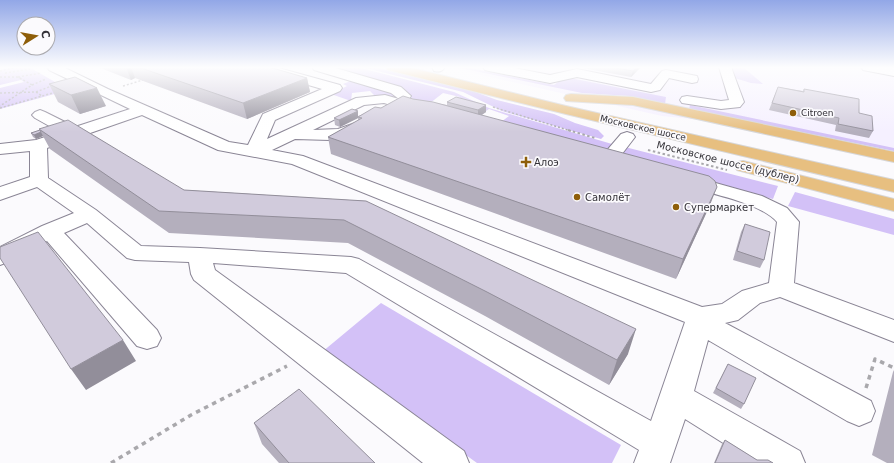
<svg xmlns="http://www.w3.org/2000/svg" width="894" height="463" font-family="'DejaVu Sans',sans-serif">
<rect width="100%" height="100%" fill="#fbfafd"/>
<path fill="#f5f0ff" d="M446,67H894V161L712,121L662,116Z"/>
<path fill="#d3c1f7" d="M14,67H29L69,90L0,109V88L24,82L21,80L0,85V70Z
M337,67H357L454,92L489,108L612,144L606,152L501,122L509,116L489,109L486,111L456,102L460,97L443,93L425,107L401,91L346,72Z
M361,67H374L467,89L497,100L554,114L575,123L598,130L604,136L601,139L502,111L463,92Z
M455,67H465L554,85L565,77L666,97L665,104L630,96L582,93Z
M725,67H743L763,84L751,83L728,76Z
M353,80L389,89L404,101L375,96L370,91L352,93L351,101L331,94L347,86L343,84Z
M690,105L894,148V151L689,109Z
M621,146L778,186L773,199L629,162L621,150Z
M795,192L894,219V235L788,206Z
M381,303L621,445L612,463H477L322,352Z"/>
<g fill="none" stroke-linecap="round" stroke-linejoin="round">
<defs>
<path id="minor" d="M47,67H63L108,89L229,142L248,145L263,114L322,89L257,70L255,67H275L340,85L342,88L340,91L275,120L267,139L356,98L385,95L399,99L391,93L314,70L312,67H332L401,87L411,96L409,99L402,100L425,107L427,110L425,113L420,114L384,103L364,105L313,130L338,129L361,121L367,123L369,126L367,129L360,133L346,137L330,140L295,139L272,150L303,156L702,307L722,304L742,291L769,283L777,222C762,203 705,192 680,185L677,181L680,177L687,175L762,196L787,208L799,222L794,283L894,320V342L780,297L760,303L738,320L725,323L871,401L875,411L871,421L859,426L847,421L708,340L694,391L800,451L805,463H755L685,419L670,463H634L639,450L346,273L213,263L215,270L464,451L469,463H423L194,280L191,274L189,262L135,260L127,258L87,223L64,233L157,330L161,338L157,346L147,349L137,346L47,241L8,262L0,265V247L42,226L74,213L37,187L0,200V187L30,177V151L0,154V144L36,140L60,132L35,118L32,115L35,112L40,110L45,112L75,127L130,109L49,70ZM142,115L218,150L292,164L685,322L651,421L359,259L351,257L200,248L141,246L96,210L48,178L47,148Z
M432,67H445C442,72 439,72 434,71Z
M483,67H509L550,75L577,69L651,84L662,71L666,70L697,76L698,79L697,82L692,83L669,78L660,90L651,92L577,77L550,83L489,71L485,70Z
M719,67H731L744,102L740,107L721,109L682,103L680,100L682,97L687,96L721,101L729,100Z
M861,67L894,68V76L863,70Z
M627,132L633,134L635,137L615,163L609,164L603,163L600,159L603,155L621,134Z"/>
<path id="major" d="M386,67H408L566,106L894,180V192L566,114L388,70Z
M571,94L633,97L894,152V162L633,105L566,101L564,98L566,95Z
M743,161L894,199V211L737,170L734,166L737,162Z"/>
</defs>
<use href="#minor" stroke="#8a8595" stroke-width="2"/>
<use href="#major" stroke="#d6d6d7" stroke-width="2"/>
<path stroke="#a9a8ac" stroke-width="1.5" stroke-dasharray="2 2" stroke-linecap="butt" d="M0,71L17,67
M5,73L30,69
M0,77H18L32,85L0,106
M18,77L41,73
M32,85L46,79
M123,86L143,80
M36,92L54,85
M0,93L36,92L42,96
M493,107L571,131
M0,108L56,92"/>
<path stroke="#a9a8ac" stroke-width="2" stroke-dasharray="2.5 2.5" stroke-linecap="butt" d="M568,130L595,138
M648,150L727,170"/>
<path stroke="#a9a8ac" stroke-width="3.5" stroke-dasharray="4.5 4.5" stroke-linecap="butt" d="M866,388L875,359L894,368
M111,463L191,415L287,366"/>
<use href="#minor" fill="#fff" fill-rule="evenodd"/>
<use href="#major" fill="#e7bf80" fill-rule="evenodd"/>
</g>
<path fill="#b4afbd" d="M98,67H269L307,78L310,92L247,119L135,78L131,80Z
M577,67H641L631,77Z
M49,84L106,106L80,114L58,102Z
M778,87L803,91L804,89L859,113L873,131L869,138L835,131L836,125L769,110Z
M413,99L447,105V102L486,105V112L482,115L710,205L676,279L331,154L328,137L358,121V118L340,127L335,125L334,118L358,111V116L381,108Z
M39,129L184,190L366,201L628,354L609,385L485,316L348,243L169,233L50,149L43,136L36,139L33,137L31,133L40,130Z
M745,224L764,260L760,268L733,260L741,232Z
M728,364L744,404L741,409L713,393Z
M894,370V463H887L872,455L893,372Z
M254,423L375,463H279L262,444Z
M725,440L757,460L773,463H714L722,444Z"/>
<path fill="#928e9a" d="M126,67H131L135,78L131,80Z
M637,67H641L631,77L633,71Z
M307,78L310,92L247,119L243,103Z
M97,88L106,106L80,114L71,95Z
M486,105V112L478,117V110Z
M358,111V118L340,127L339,120Z
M41,132L43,136L36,139L34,135Z
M717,187L710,205L676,279L683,259Z
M636,329L628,354L609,385L617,360Z
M123,340L136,361L86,390L71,369Z"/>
<path fill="#d1cbdc" stroke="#928e9a" d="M138,67H269L307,78L243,103Z
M610,67H637L633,71Z
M75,77L97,88L71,95L49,84Z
M778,87L804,92V89L859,99V113L872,116L873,131L838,124L839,118L772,103Z
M403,96L413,99L433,102L709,176L715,181L717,187L683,259L328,137L362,118L358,117L375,107L381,108Z
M456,97L486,105L478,110L447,102Z
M352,109L358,111L339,120L334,118Z
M68,120L184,190L366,201L636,329L617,360L487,292L344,220L159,211L39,129Z
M40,130L41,132L34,135L31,133Z
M745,224L770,232L764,260L737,251Z
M38,232L123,340L71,369L0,258V247Z
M728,364L756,378L744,404L716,388Z
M299,389L375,463H289L254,423Z
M725,440L757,460H768L773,463H715Z"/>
<linearGradient id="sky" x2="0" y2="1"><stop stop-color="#92a7e7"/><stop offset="0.51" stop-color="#fdfdfe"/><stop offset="1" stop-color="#fdfdfe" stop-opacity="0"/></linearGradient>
<rect width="894" height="132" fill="url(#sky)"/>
<g fill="#8e5e09" stroke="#fbfafd" stroke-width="1.5">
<circle cx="793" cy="113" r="4"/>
<path d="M524 156h4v4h4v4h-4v4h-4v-4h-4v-4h4z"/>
<circle cx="577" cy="197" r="4"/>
<circle cx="676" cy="207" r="4"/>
</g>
<g text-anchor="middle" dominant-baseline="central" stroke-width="3.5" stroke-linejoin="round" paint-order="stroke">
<g font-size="9" fill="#333137" stroke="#fbfafd" text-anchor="start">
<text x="801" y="113">Citroen</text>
</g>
<g font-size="9" fill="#333137" stroke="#fbfafd">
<text transform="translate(643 128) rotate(13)">Московское шоссе</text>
</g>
<g font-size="10" fill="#333137" stroke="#fbfafd" text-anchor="start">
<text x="534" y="162">Алоэ</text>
<text x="585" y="197">Самолёт</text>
<text x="684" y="207">Супермаркет</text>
</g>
<g font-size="10" fill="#333137" stroke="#fbfafd">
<text transform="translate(728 162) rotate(14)">Московское шоссе (дублер)</text>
</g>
</g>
<g transform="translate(36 36) rotate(79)"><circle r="19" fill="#fbfafd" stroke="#abaaae"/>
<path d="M0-3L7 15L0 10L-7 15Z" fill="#8e5e09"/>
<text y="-6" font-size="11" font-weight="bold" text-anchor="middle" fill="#333137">С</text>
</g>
</svg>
